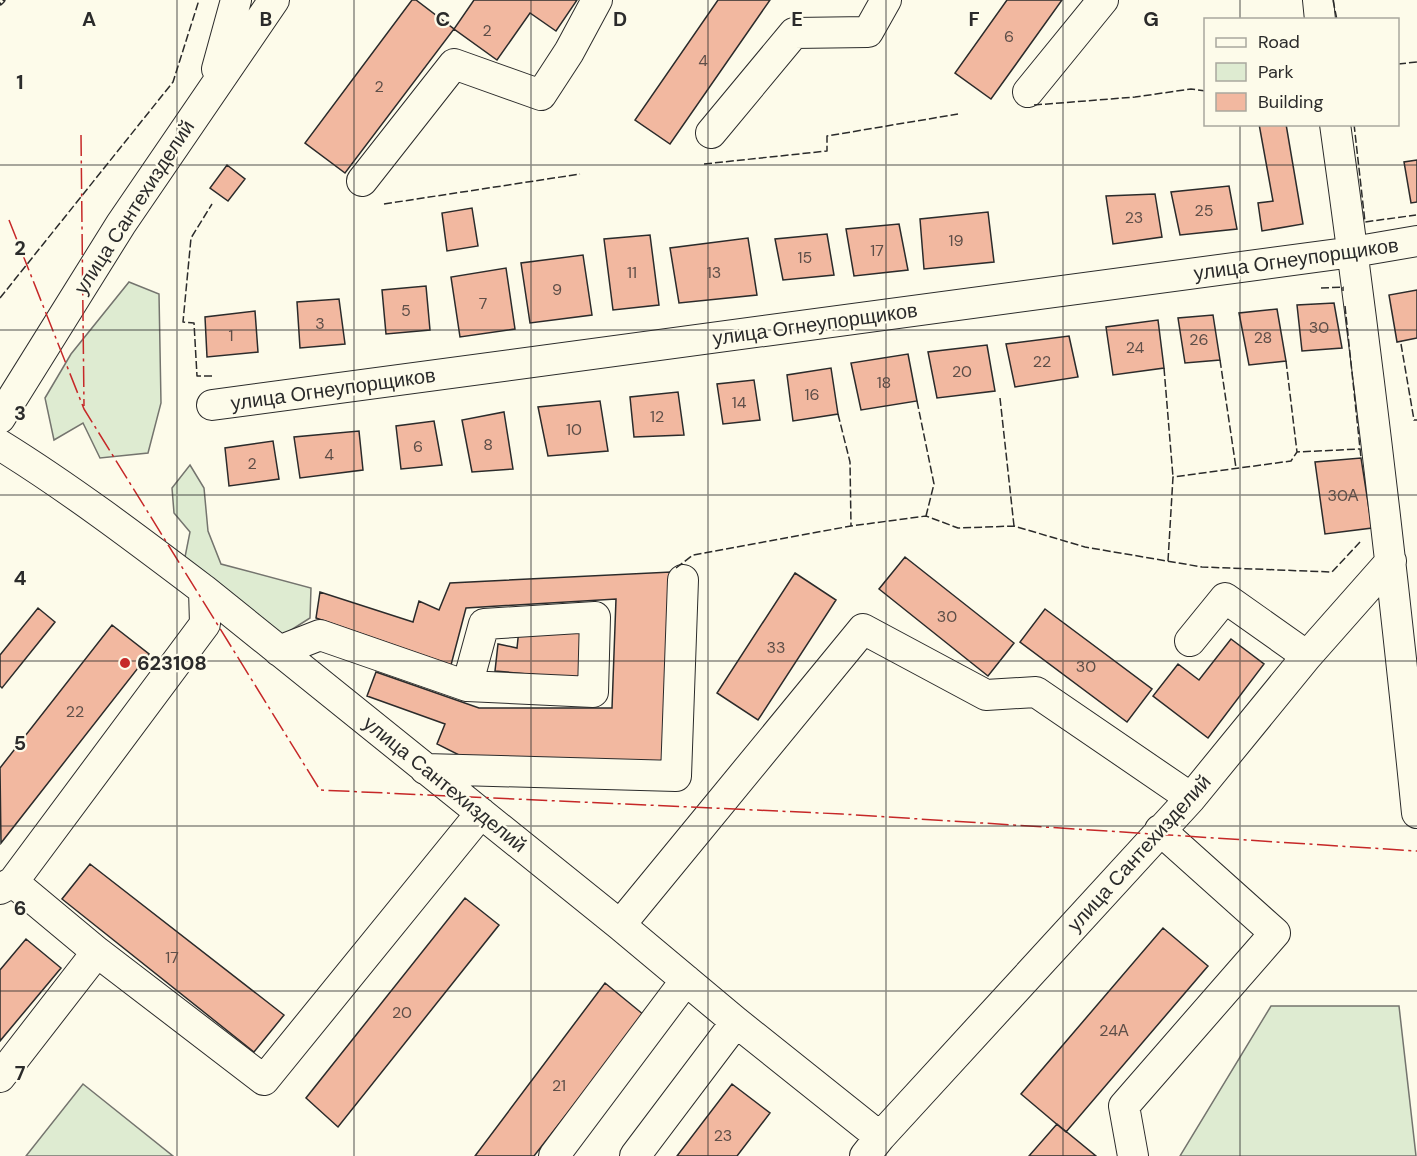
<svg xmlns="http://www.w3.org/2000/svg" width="1417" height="1156" font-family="'DM Sans',sans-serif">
<rect width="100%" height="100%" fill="#fdfbea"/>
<path fill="#deebd1" stroke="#74746e" stroke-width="1.5" d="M129,282L159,294L161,403L148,453L100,458L83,423L54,440L45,398L71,354Z
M190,465L204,488L208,531L221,564L311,588L310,618L277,639L184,562L190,532L174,513L172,488Z
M1271,1006H1399L1416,1156H1180Z
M83,1084L173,1156H26Z"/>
<path fill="#f2b8a0" stroke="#2b2b2b" stroke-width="1.5" d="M412,0H416L454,29L345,173L305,143Z
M474,0H577L556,31L530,13L497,60L454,29Z
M718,0H770L670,144L635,120Z
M1007,0H1062L991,99L955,73Z
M1259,124H1286L1303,224L1262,231L1258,203L1273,201Z
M1417,160V202L1411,203L1404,162Z
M227,165L245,179L228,201L210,188Z
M1229,186L1237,229L1180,235L1171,192Z
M1155,194L1162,237L1113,244L1106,196Z
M472,208L478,246L447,251L442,213Z
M988,212L994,262L924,269L920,219Z
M899,224L908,270L854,276L846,229Z
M827,234L834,275L783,280L775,239Z
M650,235L659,305L613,310L604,239Z
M748,238L757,295L679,303L670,248Z
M583,255L592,315L530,323L521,263Z
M506,268L515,329L460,337L451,277Z
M426,286L430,330L386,334L382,290Z
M1417,290V338L1397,342L1389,295Z
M339,299L345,344L300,348L297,302Z
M1334,303L1342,348L1302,351L1297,305Z
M1277,309L1286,361L1249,365L1239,313Z
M255,311L258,352L207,357L205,317Z
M1213,315L1220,360L1185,363L1178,318Z
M1158,320L1164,368L1113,375L1106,327Z
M1069,336L1078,377L1015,387L1006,344Z
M987,345L995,391L937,398L928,352Z
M908,354L917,401L861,410L851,363Z
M831,368L838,414L793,421L787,375Z
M754,380L760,420L723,424L717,384Z
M678,392L684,435L634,437L630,397Z
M600,401L608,451L548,456L538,407Z
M504,412L513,469L472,472L462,420Z
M434,421L442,465L401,469L396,426Z
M359,431L363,470L300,478L294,437Z
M273,441L279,479L229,486L225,448Z
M1361,458L1372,528L1325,534L1315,462Z
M905,557L1014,643L988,676L879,589Z
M671,572L664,765L467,759L437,744L445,724L367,696L376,672L479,708H612L616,599L466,608L451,665L316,618L320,592L413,622L419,601L439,610L450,583Z
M795,573L836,600L758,720L717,693Z
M38,608L55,622L2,688L0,686V655Z
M1045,609L1152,689L1127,722L1020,642Z
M112,625L149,654L1,843L0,768Z
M519,629L581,632L583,679L495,671L498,644L517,648Z
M1231,639L1264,664L1208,738L1153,696L1178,664L1199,680Z
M90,864L284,1015L254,1052L62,899Z
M465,898L499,925L338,1127L306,1098Z
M1163,928L1208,966L1066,1132L1021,1094Z
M26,939L61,968L0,1041V970Z
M605,983L644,1015L534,1156H475Z
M732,1084L770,1113L737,1156H677Z
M1057,1124L1096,1156H1029Z"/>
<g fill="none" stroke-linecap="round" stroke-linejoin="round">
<defs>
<path id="minor" d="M1318,0L1320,20
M217,69L236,0
M1028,92L1103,0
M1335,124C1367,353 1394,583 1417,813
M711,133L794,33L868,32L886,0
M362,181L454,64L541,95L569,52L597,0
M212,405L1353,252L1417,241
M0,418L121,224L274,0
M0,445C71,489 138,540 204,590L620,925L736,1022L880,1137
M1190,641L1225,598L1307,656
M279,651L320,635L467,686L593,692L595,617L484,624L467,686
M425,769L676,776L683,580
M13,882L97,952
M0,889L13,882L205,624L204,590
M620,925L863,629L986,695L1036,692L1191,798
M0,1077L97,952L264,1080L481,813
M554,1156L686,980
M635,1156L736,1022
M865,1156L880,1137L1191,798L1307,656L1391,561
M1133,1156L1124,1106L1275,933L1160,830"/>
</defs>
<use href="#minor" stroke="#2b2b2b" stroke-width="32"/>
<use href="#minor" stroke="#fdfbea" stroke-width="30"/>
<defs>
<path id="rail" d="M0,2L2,0"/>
</defs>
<use href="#rail" stroke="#2b2b2b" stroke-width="7"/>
<use href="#rail" stroke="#fdfbea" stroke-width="4.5" stroke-dasharray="14" stroke-linecap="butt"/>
<path stroke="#2b2b2b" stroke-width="1.5" stroke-dasharray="8 3" stroke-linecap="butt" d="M1333,0L1337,20
M1398,64L1417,62
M1034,105L1135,97L1191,89L1206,91
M1354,124L1365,222L1416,215
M704,164L827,151V136L958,114
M384,204L580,174
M1321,288L1343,287V291
M0,298L173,82L199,0
M1345,306L1361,458
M1401,344L1414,420H1417
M1220,360L1236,468
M1286,361L1297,452
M1164,368L1173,477
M212,376H197L194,323L183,322L191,238L212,204
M1000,398L1014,526
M917,401L934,484L926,516
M838,414L850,462L851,526
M1168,561L1173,477L1291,461L1297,452L1360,449
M676,568L693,555L851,526L926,516L958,528L1014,526L1085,547L1202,567L1332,572L1360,542"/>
<path stroke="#c62828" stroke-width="1.5" stroke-dasharray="21 4.5 3 4.5" stroke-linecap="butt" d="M81,135L84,406
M9,220L84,409L320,790L842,814L1417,851"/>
</g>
<path fill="none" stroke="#2b2b2b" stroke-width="1.5" stroke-opacity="0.55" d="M177,0V1156M354,0V1156M531,0V1156M708,0V1156M886,0V1156M1063,0V1156M1240,0V20M1240,124V1156M0,165H1417M0,330H1417M0,495H1417M0,661H1417M0,826H1417M0,991H1417"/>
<circle fill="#c62828" stroke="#fdfbea" stroke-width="2" cx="125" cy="663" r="6"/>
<g text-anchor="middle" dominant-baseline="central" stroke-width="4.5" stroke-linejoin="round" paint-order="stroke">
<g font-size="16" fill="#5d4e48">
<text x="487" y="30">2</text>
<text x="1009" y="36">6</text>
<text x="703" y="60">4</text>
<text x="379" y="86">2</text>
<text x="1204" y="210">25</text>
<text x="1134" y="217">23</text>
<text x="956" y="240">19</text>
<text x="877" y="250">17</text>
<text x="805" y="257">15</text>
<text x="632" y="272">11</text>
<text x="714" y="272">13</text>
<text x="557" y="289">9</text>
<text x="483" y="303">7</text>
<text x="406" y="310">5</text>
<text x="320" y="323">3</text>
<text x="1319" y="327">30</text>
<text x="231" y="335">1</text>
<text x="1263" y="337">28</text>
<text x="1199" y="339">26</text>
<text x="1135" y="347">24</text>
<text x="1042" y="361">22</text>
<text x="962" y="371">20</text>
<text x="884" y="382">18</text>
<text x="812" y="394">16</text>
<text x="739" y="402">14</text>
<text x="657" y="416">12</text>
<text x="574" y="429">10</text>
<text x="488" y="444">8</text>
<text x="418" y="446">6</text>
<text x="329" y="454">4</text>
<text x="252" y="463">2</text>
<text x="1343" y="495">30А</text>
<text x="947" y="616">30</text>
<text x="776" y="647">33</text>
<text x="1086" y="666">30</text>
<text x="75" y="711">22</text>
<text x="172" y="957">17</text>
<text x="402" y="1012">20</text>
<text x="1114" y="1030">24А</text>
<text x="559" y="1085">21</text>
<text x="723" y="1135">23</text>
</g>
<g font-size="20" fill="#2b2b2b" stroke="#fdfbea">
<text transform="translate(134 207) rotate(-57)">улица Сантехизделий</text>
<text transform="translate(1296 259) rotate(-8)">улица Огнеупорщиков</text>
<text transform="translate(815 324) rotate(-8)">улица Огнеупорщиков</text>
<text transform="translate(333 389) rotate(-8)">улица Огнеупорщиков</text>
<text transform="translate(445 784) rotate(39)">улица Сантехизделий</text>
<text transform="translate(1139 853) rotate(-48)">улица Сантехизделий</text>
</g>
<g font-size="20" font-weight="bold" fill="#2b2b2b" stroke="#fdfbea" text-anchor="start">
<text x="137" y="663">623108</text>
</g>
</g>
<g font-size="20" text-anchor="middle" font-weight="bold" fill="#2b2b2b" stroke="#fdfbea" stroke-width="4.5" stroke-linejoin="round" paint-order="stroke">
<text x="89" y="26">A</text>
<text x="266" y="26">B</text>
<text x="443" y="26">C</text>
<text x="620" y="26">D</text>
<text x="797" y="26">E</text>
<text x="974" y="26">F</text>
<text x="1151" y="26">G</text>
<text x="20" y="89">1</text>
<text x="20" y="255">2</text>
<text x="20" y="420">3</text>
<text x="20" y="585">4</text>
<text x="20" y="750">5</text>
<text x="20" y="915">6</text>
<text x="20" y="1080">7</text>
</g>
<rect x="1204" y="18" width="195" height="108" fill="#fdfbea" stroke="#a9a89e" stroke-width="1.5"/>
<rect x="1216" y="38" width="30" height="9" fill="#fdfbea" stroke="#a9a89e" stroke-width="1.5"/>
<text x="1258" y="48" font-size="18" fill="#2b2b2b">Road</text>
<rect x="1216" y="63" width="30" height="18" fill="#deebd1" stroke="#a9a89e" stroke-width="1.5"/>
<text x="1258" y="78" font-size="18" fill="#2b2b2b">Park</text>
<rect x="1216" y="93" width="30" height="18" fill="#f2b8a0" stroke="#a9a89e" stroke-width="1.5"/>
<text x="1258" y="108" font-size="18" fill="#2b2b2b">Building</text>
</svg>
